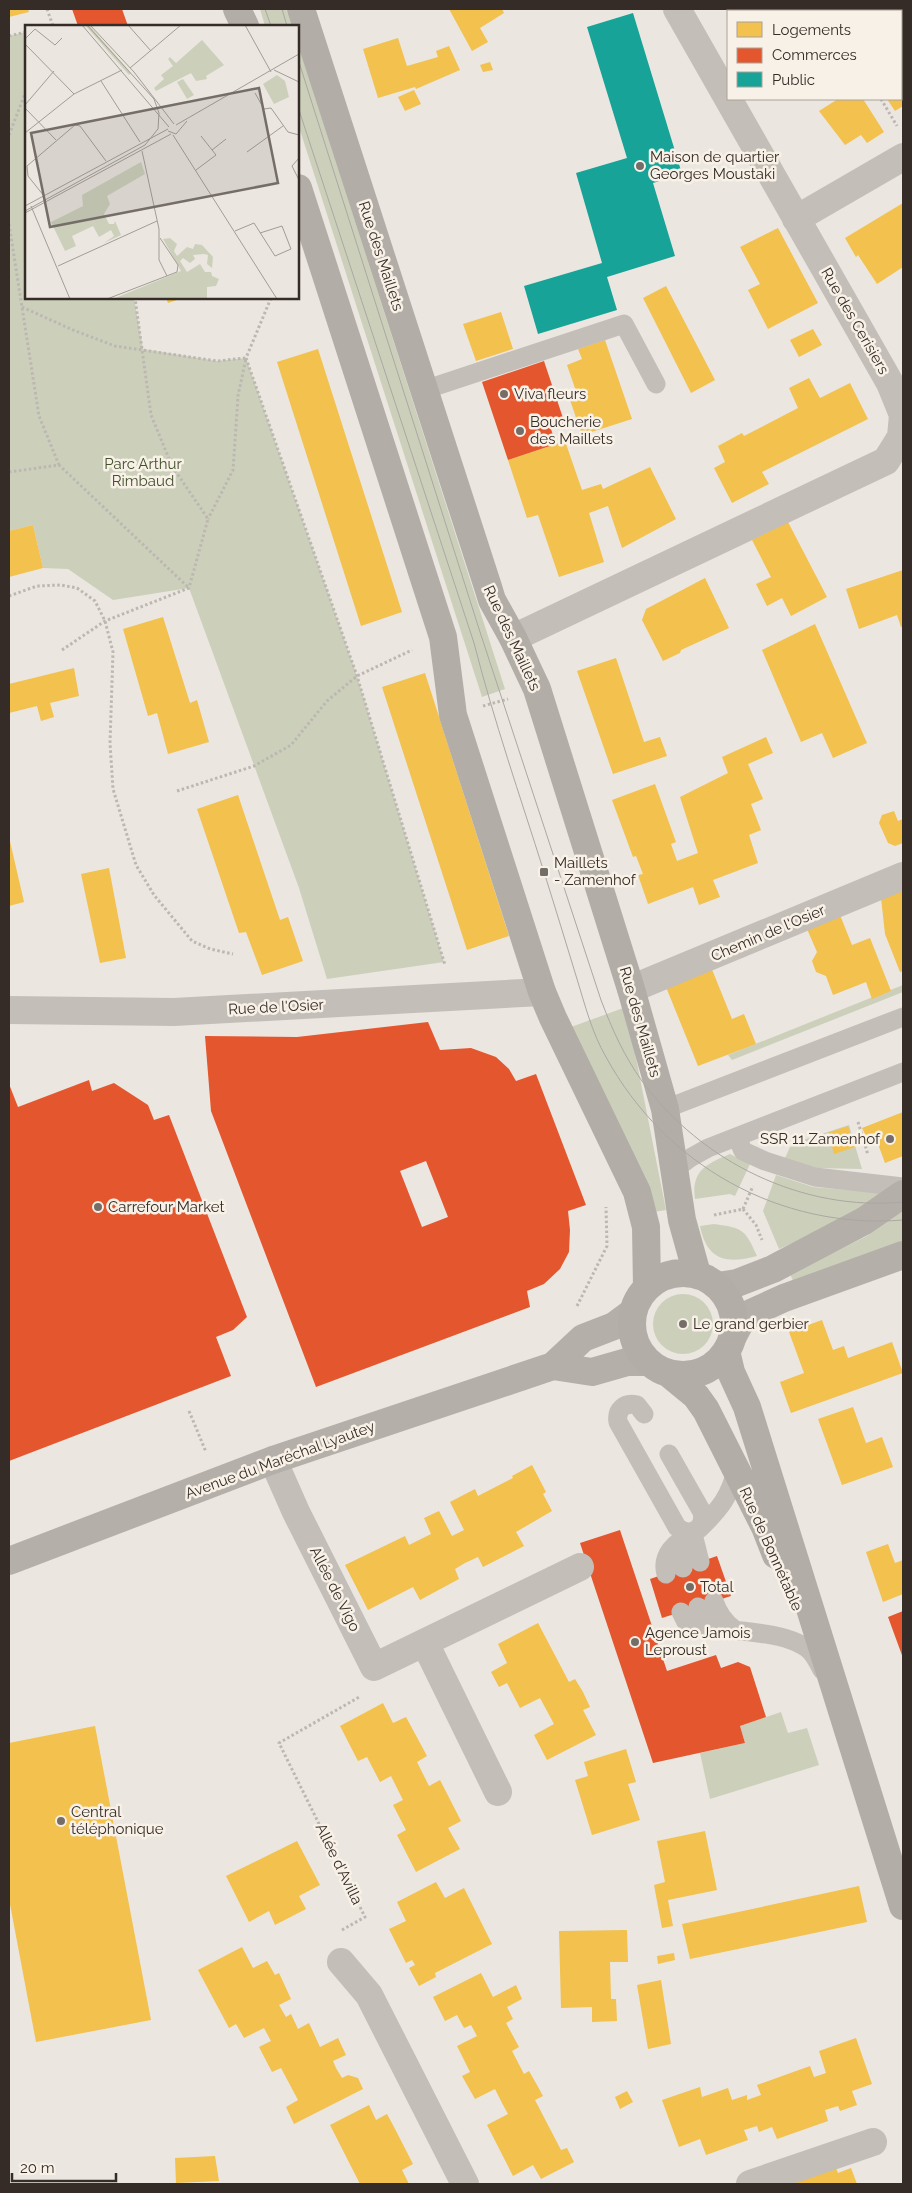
<svg xmlns="http://www.w3.org/2000/svg" width="912" height="2193" font-family="Raleway,sans-serif">
<rect width="100%" height="100%" fill="#ebe6e0"/>
<path fill="#ccd0bb" d="M260,9H286L292,26H265Z
M26,32V298H134L143,349L217,361L246,358L357,676L444,962L327,979L299,888L189,588L113,600L68,569L43,568L33,525L9,531V36Z
M298,43L505,689L482,697L298,124Z
M903,985V992L732,1060L728,1055Z
M626,1007L666,1210L654,1212L571,1027Z
M849,1125L862,1169L816,1168L785,1158L790,1147L803,1140Z
M730,1154L750,1164L735,1196L730,1194L695,1199C691,1171 706,1164 730,1154Z
M776,1175L813,1187L884,1193L830,1227L779,1249L763,1211Z
M903,1209V1245L794,1283L790,1274L867,1236Z
M714,1224C743,1228 745,1229 757,1256C727,1264 707,1261 700,1226Z
M653 1324a30 30 0 1 1 60 0a30 30 0 1 1-60 0Z
M781,1712L788,1733L807,1728L819,1765L710,1799L700,1753L745,1743L740,1726Z"/>
<path fill="#f2c14e" d="M9,9H28L29,12L9,17Z
M449,9H502L504,13L480,28L488,42L472,51Z
M726,9H779L780,11H728Z
M883,9H903V44L901,39V11H885Z
M398,38L407,66L438,57L436,51L449,46L460,70L416,89L415,87L378,98L363,49Z
M490,62L493,70L483,72L480,65Z
M901,87L903,91V106L895,111L887,99H901Z
M414,90L421,104L405,111L398,97Z
M838,99H863L884,132L867,143L861,135L845,145L819,111Z
M903,203V267L877,284L858,255L856,257L845,238Z
M778,228L818,303L768,329L748,290L760,284L740,247Z
M666,286L715,380L691,393L643,298Z
M166,298H183L168,303Z
M501,312L513,349L476,361L463,324Z
M813,329L822,345L799,357L790,340Z
M605,340L632,419L582,435L569,397L577,394L567,365L582,359L578,349Z
M318,349L402,612L361,626L277,362Z
M809,378L820,398L850,383L868,419L762,472L769,484L732,503L714,468L725,462L718,446L742,433L744,436L798,408L789,388Z
M565,441L582,490L601,484L603,489L650,467L676,519L622,548L608,506L589,513L604,562L559,577L538,515L527,518L508,460Z
M788,522L827,597L791,616L782,598L767,606L756,584L771,577L752,540Z
M33,525L43,568L9,577V531Z
M903,570V626L901,627L897,615L859,629L846,589Z
M705,578L729,628L681,650L680,653L663,661L642,620L646,609Z
M163,617L190,703L197,700L209,742L168,754L157,713L148,716L123,629Z
M815,624L867,743L833,758L822,733L801,742L762,650Z
M616,658L644,742L660,737L667,756L613,774L577,671Z
M74,668L79,696L50,703L54,717L41,721L37,706L9,713V684Z
M425,673L509,936L467,950L382,687Z
M766,737L773,753L748,764L763,799L751,804L761,830L749,835L758,863L713,880L720,897L699,905L693,887L648,904L638,875L643,874L636,856L633,857L612,800L655,784L676,842L671,844L677,861L698,853L680,797L728,773L722,757Z
M238,795L280,920L288,917L303,961L262,975L246,932L239,933L197,809Z
M894,811L898,821L903,819V843L895,846L888,843L879,823L882,815Z
M9,837L24,902L9,906Z
M109,868L126,958L100,963L81,874Z
M903,889V971L900,972L885,934L881,898Z
M840,915L852,945L870,938L891,991L872,999L866,982L833,995L826,976L816,972L812,961L817,952L807,929Z
M711,967L732,1019L744,1014L756,1044L698,1066L666,987Z
M903,1112V1156L885,1163L874,1133L866,1136L862,1128Z
M848,1126L855,1147L834,1154L828,1133Z
M822,1320L833,1350L844,1346L848,1358L892,1342L903,1373L791,1413L780,1382L804,1373L789,1332Z
M853,1407L866,1443L882,1437L893,1467L842,1485L818,1419Z
M532,1465L546,1492L543,1494L552,1511L516,1532L524,1546L483,1567L478,1557L465,1563L455,1569L459,1579L420,1600L413,1587L368,1610L345,1565L405,1536L409,1545L431,1534L424,1518L439,1511L452,1536L464,1530L450,1502L475,1489L478,1496L513,1478L512,1476Z
M888,1544L895,1563L903,1560V1594L883,1602L866,1552Z
M538,1623L569,1682L575,1679L583,1692L590,1707L583,1710L596,1735L547,1760L534,1735L554,1724L540,1698L520,1708L507,1683L499,1687L491,1672L507,1663L498,1644Z
M383,1703L393,1723L406,1717L427,1756L417,1762L429,1786L440,1780L461,1821L448,1828L460,1849L416,1872L397,1835L406,1830L393,1805L403,1800L391,1776L380,1782L367,1757L358,1761L340,1726Z
M95,1726L151,2020L36,2042L9,1899V1743Z
M626,1749L636,1782L628,1784L640,1820L592,1835L575,1780L588,1776L584,1762Z
M705,1831L717,1890L668,1900L673,1926L662,1928L654,1885L665,1882L657,1841Z
M297,1841L320,1885L299,1896L306,1909L275,1925L269,1911L249,1922L226,1876Z
M436,1882L445,1898L464,1888L492,1944L435,1973L436,1977L419,1986L409,1968L415,1965L412,1960L406,1963L389,1929L406,1921L397,1902Z
M859,1886L867,1922L690,1959L682,1924Z
M627,1930L628,1962H610L611,1999H616L617,2021L592,2022V2007L561,2008L559,1931Z
M242,1947L253,1968L267,1961L275,1975L279,1973L291,1999L279,2005L286,2017L291,2014L298,2029L309,2023L320,2047L338,2038L346,2055L333,2061L336,2068L342,2078L348,2075L358,2078L363,2089L294,2124L286,2107L298,2100L281,2068L272,2072L259,2047L271,2041L264,2028L244,2038L236,2024L229,2028L198,1970Z
M674,1953L675,1960L658,1964L657,1956Z
M481,1973L493,1997L516,1985L522,1999L507,2007L513,2019L506,2023L519,2047L512,2051L524,2074L529,2071L537,2085L543,2096L535,2100L561,2150L567,2148L574,2162L541,2179L533,2165L513,2176L487,2125L508,2114L502,2103L495,2089L475,2099L462,2076L470,2072L457,2046L477,2036L471,2025L464,2028L457,2015L445,2021L433,1997Z
M661,1980L671,2044L648,2049L637,1985Z
M856,2038L872,2084L852,2091L857,2105L840,2111L838,2106L825,2110L828,2121L777,2139L772,2127L759,2132L757,2126L744,2130L748,2140L706,2155L700,2139L679,2147L662,2100L700,2087L702,2097L728,2088L732,2100L747,2095V2100L761,2095L757,2085L810,2066L814,2077L826,2073L819,2051Z
M627,2091L633,2102L620,2109L615,2097Z
M369,2105L376,2120L387,2114L394,2127L413,2164L402,2170L409,2184H360L330,2125Z
M215,2156L219,2181L176,2183L175,2158Z
M835,2166L838,2173L851,2168L857,2184H794L793,2181Z"/>
<path fill="#e4572e" fill-rule="evenodd" d="M72,9H122L128,26H78Z
M544,361L565,424L551,429L556,444L508,460L482,382Z
M428,1022L440,1050L471,1048L496,1057L509,1069L516,1081L536,1074L586,1205L568,1211L570,1230L569,1252L560,1269L544,1284L527,1291L530,1307L316,1387L211,1111L205,1036L297,1037ZM426,1161L448,1217L422,1227L400,1171Z
M89,1080L92,1091L114,1083L148,1105L154,1120L169,1115L247,1317L233,1330L216,1337L231,1376L9,1461V1084L18,1107Z
M620,1530L667,1671L716,1655L721,1668L738,1662L750,1667L766,1717L740,1726L745,1743L653,1763L580,1543Z
M717,1556L731,1596L662,1618L650,1579Z
M903,1611V1658L888,1617Z"/>
<path fill="#17a398" d="M633,13L682,174L653,183L675,256L607,277L617,310L538,334L524,286L602,263L576,173L627,158L587,27Z"/>
<g fill="none" stroke-linecap="round" stroke-linejoin="round">
<path stroke="#bdb7b2" stroke-width="3" stroke-dasharray="2.5 2.5" stroke-linecap="butt" d="M47,9L53,26
M828,9L829,11
M47,26L52,25
M9,36L26,32
M881,99L897,126
M9,135L26,91
M9,224L39,416L59,465
M271,298L246,358L357,676L445,965
M22,307L73,330L115,346L217,361L246,358L238,396L233,470L208,519
M9,472L59,465L189,588
M9,596L37,586L61,585L77,588L95,601L105,621L113,652L110,743L113,789L136,865L154,895L192,941L210,949L233,954
M62,650L105,621L189,588L208,519L172,466L151,415L135,298
M483,706L508,699
M177,791L254,766L291,745L327,701L357,676L412,650
M858,1122L868,1155
M743,1209L753,1186
M743,1209L756,1225L762,1240
M714,1215L743,1209
M577,1306L607,1246L606,1207
M189,1411L206,1452
M342,1930L365,1917L279,1743L361,1696"/>
<path stroke="#c4beb9" stroke-width="19" d="M424,390L624,324L656,384
M665,1109L903,1017
M737,1137L743,1151L765,1161L815,1177L903,1187
M674,1170L690,1158L708,1148L903,1072
M644,1414L637,1405C624,1402 616,1410 618,1422L677,1527C690,1538 706,1529 702,1512L669,1454
M699,1529C718,1511 732,1495 736,1468
M695,1531L694,1538L700,1562
M683,1568C678,1556 680,1546 689,1536
M666,1574C660,1553 680,1539 695,1531
M714,1601C718,1613 724,1622 734,1629
M698,1607L706,1620L721,1627
M681,1612L686,1622L697,1627C727,1631 792,1630 812,1653C816,1658 819,1664 822,1670"/>
<path stroke="#c4beb9" stroke-width="28" d="M796,219L903,157
M513,638L886,461L901,437L903,415L890,383L677,9
M631,989L903,876
M9,1010L174,1012L542,992
M273,1460L296,1512L374,1667L580,1567
M425,1643L498,1792
M341,1962L369,1995L465,2184
M750,2184L873,2142"/>
<path stroke="#b5afaa" stroke-width="28" d="M718,1286L737,1283L773,1269L864,1221L903,1194
M733,1336L740,1323L751,1313L784,1298L903,1255
M553,1366L592,1372L627,1362H648
M9,1561L273,1460L553,1366L583,1338L614,1326L633,1312"/>
<path stroke="#b3ada8" stroke-width="28" d="M237,9L245,26
M301,9L488,587L492,600L513,638L537,689L631,989L665,1109L682,1220L697,1274
M298,188L443,637L453,715L542,992L553,1018L637,1192L646,1227L647,1288
M632 1324a51 51 0 1 1 102 0a51 51 0 1 1-102 0Z
M726,1351L731,1372L747,1407L903,1906
M668,1373L696,1396L706,1410L765,1527L776,1555"/>
<path stroke="#aca7a3" stroke-width="1" d="M265,9L271,26
M282,9L287,26
M298,59L480,632L601,1000C612,1029 624,1056 642,1081C701,1162 803,1212 903,1202
M298,107L474,643C494,721 520,796 544,872C555,907 566,943 577,979C585,1005 592,1033 606,1057C665,1165 780,1230 903,1220"/>
</g>
<g fill="#756d68" stroke="#f8f1e7" stroke-width="2">
<circle cx="640" cy="166" r="5"/>
<circle cx="504" cy="394" r="5"/>
<circle cx="520" cy="431" r="5"/>
<rect x="539" y="867" width="10" height="10" rx="2.5"/>
<circle cx="890" cy="1139" r="5"/>
<circle cx="98" cy="1207" r="5"/>
<circle cx="683" cy="1324" r="5"/>
<circle cx="690" cy="1587" r="5"/>
<circle cx="635" cy="1642" r="5"/>
<circle cx="61" cy="1821" r="5"/>
</g>
<g text-anchor="middle" dominant-baseline="central" stroke-width="5" stroke-linejoin="round" paint-order="stroke">
<g font-size="15" fill="#352c27" stroke="#f8f1e7" text-anchor="start">
<text x="650" y="157">Maison de quartier<tspan x="650" dy="17">Georges Moustaki</tspan></text>
<text x="514" y="394">Viva fleurs</text>
<text x="530" y="422">Boucherie<tspan x="530" dy="17">des Maillets</tspan></text>
<text x="554" y="863">Maillets<tspan x="554" dy="17">- Zamenhof</tspan></text>
<text x="880" y="1139" text-anchor="end">SSR 11 Zamenhof</text>
<text x="108" y="1207">Carrefour Market</text>
<text x="693" y="1324">Le grand gerbier</text>
<text x="700" y="1587">Total</text>
<text x="645" y="1633">Agence Jamois<tspan x="645" dy="17">Leproust</tspan></text>
<text x="71" y="1812">Central<tspan x="71" dy="17">téléphonique</tspan></text>
</g>
<g font-size="15" fill="#352c27" stroke="#f8f1e7">
<text transform="translate(381 256) rotate(72)">Rue des Maillets</text>
<text transform="translate(855 321) rotate(60)">Rue des Cerisiers</text>
<text transform="translate(512 638) rotate(65)">Rue des Maillets</text>
<text transform="translate(768 933) rotate(-23)">Chemin de l'Osier</text>
<text transform="translate(276 1007) rotate(-3)">Rue de l'Osier</text>
<text transform="translate(640 1022) rotate(74)">Rue des Maillets</text>
<text transform="translate(280 1460) rotate(-20)">Avenue du Maréchal Lyautey</text>
<text transform="translate(771 1549) rotate(66)">Rue de Bonnétable</text>
<text transform="translate(335 1589) rotate(63)">Allée de Vigo</text>
<text transform="translate(339 1864) rotate(64)">Allée d'Avilla</text>
</g>
<g font-size="15" fill="#43522d" stroke="#f8f1e7">
<text x="143" y="464">Parc Arthur<tspan x="143" dy="17">Rimbaud</tspan></text>
</g>
</g>
<g transform="translate(25 25)">
<rect width="274" height="274" fill="#ebe6e0"/>
<path d="M60,0H64L106,48L104,50ZM177,15L199,40L181,51L182,54L171,56L166,48L131,66L129,63L139,54L136,50L148,41L143,34L145,32L151,38ZM252,50L260,56L264,72L249,79L238,59ZM158,54L169,70L162,74L152,57ZM116,137L120,149L82,171L85,179L79,189L84,199H89L90,196L96,210L79,218L89,211L86,205L74,212L68,201L47,211L51,221L40,226L26,197L58,181L57,170ZM145,213L152,219L149,226L152,231L162,222L168,224L170,219L177,220L188,232L187,243L182,239L183,230L179,229L168,230L170,234L165,238L158,233L155,236L162,247L175,239L180,247H186L187,251L194,254L191,261L182,262V274H88L156,246L138,214Z" fill="#ccd0bb"/>
<path fill="none" stroke="#a29c96" stroke-width="1" d="M57,0L144,102M65,0L109,47L149,99M103,0L126,26M220,0L246,47M0,14L10,4L30,20L37,13M0,19L49,69M105,43L156,0M249,45L274,57M76,56L115,117M230,68L239,84L246,83L263,107L274,110M0,80L29,46M0,83L31,115M151,100L274,29M143,106L151,109L162,96M0,108L49,69L97,45M148,110L252,274M187,125L201,114M117,126L134,204V235L142,251M222,127L258,101M274,133L267,141L274,155M171,145L191,130L176,111M19,171L3,151L2,141L50,100L55,101L81,136M0,181L143,104M6,181L45,274M0,186L120,120L133,104L134,88L129,74L62,0M0,188L146,109M210,206L229,198L250,231L266,224L257,201L235,208M33,241L132,196M82,274L152,247L153,240L135,213"/>
<path fill="#756d68" fill-opacity="0.15" stroke="#756d68" stroke-width="2.5" d="M234,63L253,158L25,202L6,108Z"/>
<rect width="274" height="274" fill="none" stroke="#352c27" stroke-width="2.5"/>
</g>
<rect width="912" height="2193" fill="none" stroke="#352c27" stroke-width="20"/>
<rect x="727" y="10" width="175" height="90" fill="#f8f1e7" stroke="#aaa29a"/>
<rect x="737" y="22" width="25" height="15" fill="#f2c14e" stroke="#aaa29a"/>
<text x="772" y="35" font-size="15" fill="#352c27">Logements</text>
<rect x="737" y="48" width="25" height="15" fill="#e4572e" stroke="#aaa29a"/>
<text x="772" y="60" font-size="15" fill="#352c27">Commerces</text>
<rect x="737" y="72" width="25" height="15" fill="#17a398" stroke="#aaa29a"/>
<text x="772" y="85" font-size="15" fill="#352c27">Public</text>
<path d="M12 2173v8h104v-8" fill="none" stroke="#352c27" stroke-width="2.5"/>
<text x="20" y="2173" font-size="15" fill="#352c27" stroke="#f8f1e7" stroke-width="4" paint-order="stroke">20 m</text>
</svg>
